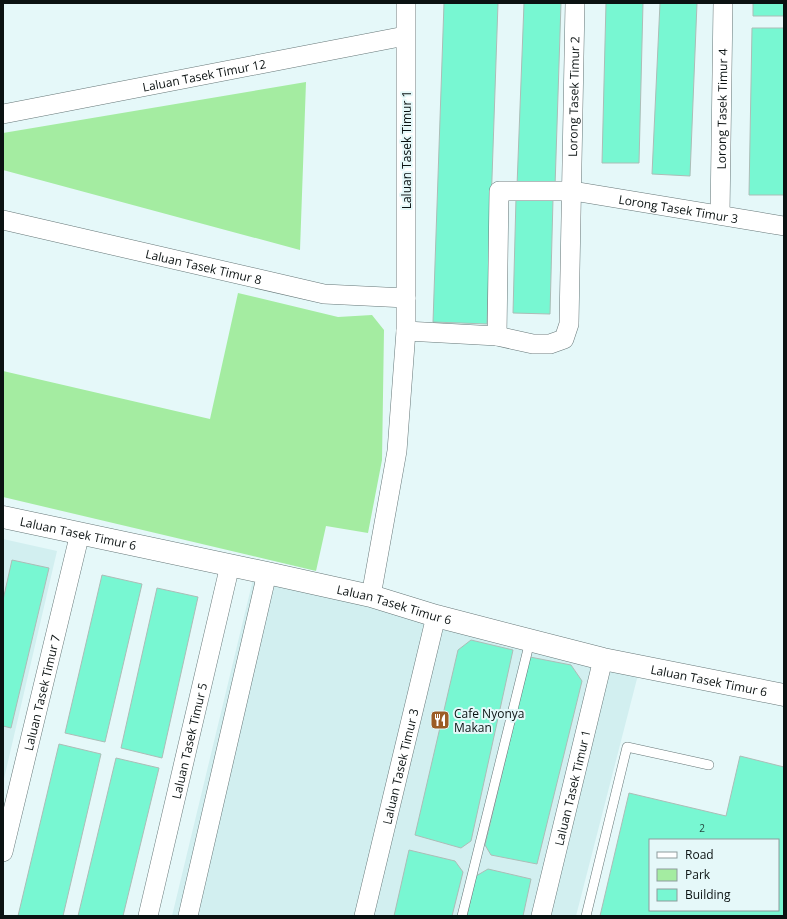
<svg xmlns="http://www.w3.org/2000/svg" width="787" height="919" font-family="'Open Sans',sans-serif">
<rect width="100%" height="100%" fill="#e5f8f9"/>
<path fill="#d2eff0" d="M3,539L57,551L3,783Z
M256,567L639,671L576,916H172Z"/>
<path fill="#a4eca1" d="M306,82L300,250L3,170V133Z
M238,293L338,317L372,315L384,330L382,460L368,533L326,526L316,571L3,497V371L210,419Z"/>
<path fill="#78f7d2" stroke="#acbdb7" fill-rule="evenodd" d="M444,3H498L487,324L433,322Z
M524,3H561L555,187L517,186Z
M606,3H643L639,163H602Z
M660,3H697L690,176L652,174Z
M753,3H784V16H753Z
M752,28H784V195H749Z
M516,198L553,199L550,314L513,313Z
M12,560L49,568L11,728L3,726V600Z
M102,575L142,584L105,742L65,733Z
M157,588L198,597L162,758L121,748Z
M471,640L513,650L471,841L461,848L415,835L458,650Z
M530,657L571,665L582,681L537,864L491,855L485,845Z
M59,744L101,754L63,916H18Z
M740,756L784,767V916H600L629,793L726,816ZM650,840H778V910H650Z
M116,758L159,768L123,916H78Z
M409,850L455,861L463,872L452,916H394Z
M488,869L531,879L523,916H467L476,876Z"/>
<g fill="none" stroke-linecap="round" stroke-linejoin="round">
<defs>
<path id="lane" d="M462,916L530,641
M586,916L627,747L709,765"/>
<g id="street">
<path id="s1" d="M3,114L405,36"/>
<path id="s2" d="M720,215L723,3"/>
<path id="s3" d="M3,220L324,294L406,298"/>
<path id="s4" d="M406,331L497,336L499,191H573L784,226"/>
<path id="s5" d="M497,336L533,344H550L564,339L569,324L575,3"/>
<path d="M371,596L397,451L406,331V3"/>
<path id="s6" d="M3,852L80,533"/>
<path id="s7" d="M148,916L230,565"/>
<path d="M188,916L267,573"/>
<path id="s8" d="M364,916L436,616"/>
<path id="s9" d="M541,916L603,659"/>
</g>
<g id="secondary">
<path id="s10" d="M3,517L267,573L371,596L436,616L603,659L784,695"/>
</g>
</defs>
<use href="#lane" stroke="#667778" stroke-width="10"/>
<use href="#street" stroke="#667778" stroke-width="20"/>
<use href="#secondary" stroke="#667778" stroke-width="23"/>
<use href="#lane" stroke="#fff" stroke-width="9"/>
<use href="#street" stroke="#fff" stroke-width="19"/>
<use href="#secondary" stroke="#fff" stroke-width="22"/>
</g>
<defs>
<symbol id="restaurant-square" viewBox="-11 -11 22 22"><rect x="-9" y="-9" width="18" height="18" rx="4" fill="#9c5d25" stroke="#e5f8f9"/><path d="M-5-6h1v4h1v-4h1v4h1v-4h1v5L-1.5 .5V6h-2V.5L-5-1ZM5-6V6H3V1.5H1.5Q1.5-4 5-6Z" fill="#fff"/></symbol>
</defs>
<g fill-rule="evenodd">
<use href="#restaurant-square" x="429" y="709" width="22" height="22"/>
</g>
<g text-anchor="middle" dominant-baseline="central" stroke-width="4" stroke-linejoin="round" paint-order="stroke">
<g font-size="10" fill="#264b42">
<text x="702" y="828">2</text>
</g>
<g font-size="12" fill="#0b1212" stroke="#e5f8f9">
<text stroke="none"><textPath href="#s1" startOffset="205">Laluan Tasek Timur 12</textPath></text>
<text stroke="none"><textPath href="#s5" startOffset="312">Lorong Tasek Timur 2</textPath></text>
<text stroke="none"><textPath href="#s2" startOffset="106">Lorong Tasek Timur 4</textPath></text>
<text transform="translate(406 150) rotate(-90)">Laluan Tasek Timur 1</text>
<text stroke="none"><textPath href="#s4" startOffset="417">Lorong Tasek Timur 3</textPath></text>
<text stroke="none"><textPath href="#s3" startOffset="206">Laluan Tasek Timur 8</textPath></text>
<text stroke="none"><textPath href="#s10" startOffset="77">Laluan Tasek Timur 6</textPath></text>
<text stroke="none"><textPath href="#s10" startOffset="401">Laluan Tasek Timur 6</textPath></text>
<text stroke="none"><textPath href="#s10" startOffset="725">Laluan Tasek Timur 6</textPath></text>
<text stroke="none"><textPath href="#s6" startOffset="164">Laluan Tasek Timur 7</textPath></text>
<text stroke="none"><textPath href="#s7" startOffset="180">Laluan Tasek Timur 5</textPath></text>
<text stroke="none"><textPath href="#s8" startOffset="154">Laluan Tasek Timur 3</textPath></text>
<text stroke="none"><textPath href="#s9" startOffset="132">Laluan Tasek Timur 1</textPath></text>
</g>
<g font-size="12" fill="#0b1212" stroke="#e5f8f9" text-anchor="start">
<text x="454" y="713">Cafe Nyonya<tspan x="454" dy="14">Makan</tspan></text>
</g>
</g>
<rect width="787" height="919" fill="none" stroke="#0b1212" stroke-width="8"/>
<rect x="649" y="839" width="130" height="72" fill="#e5f8f9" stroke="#8e9c9d"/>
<rect x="657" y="852" width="20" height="6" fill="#ffffff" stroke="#8e9c9d"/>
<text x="685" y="859" font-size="12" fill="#0b1212">Road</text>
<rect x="657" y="869" width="20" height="12" fill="#a4eca1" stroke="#8e9c9d"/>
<text x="685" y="879" font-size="12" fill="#0b1212">Park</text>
<rect x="657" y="889" width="20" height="12" fill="#78f7d2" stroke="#8e9c9d"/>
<text x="685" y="899" font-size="12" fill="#0b1212">Building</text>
</svg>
